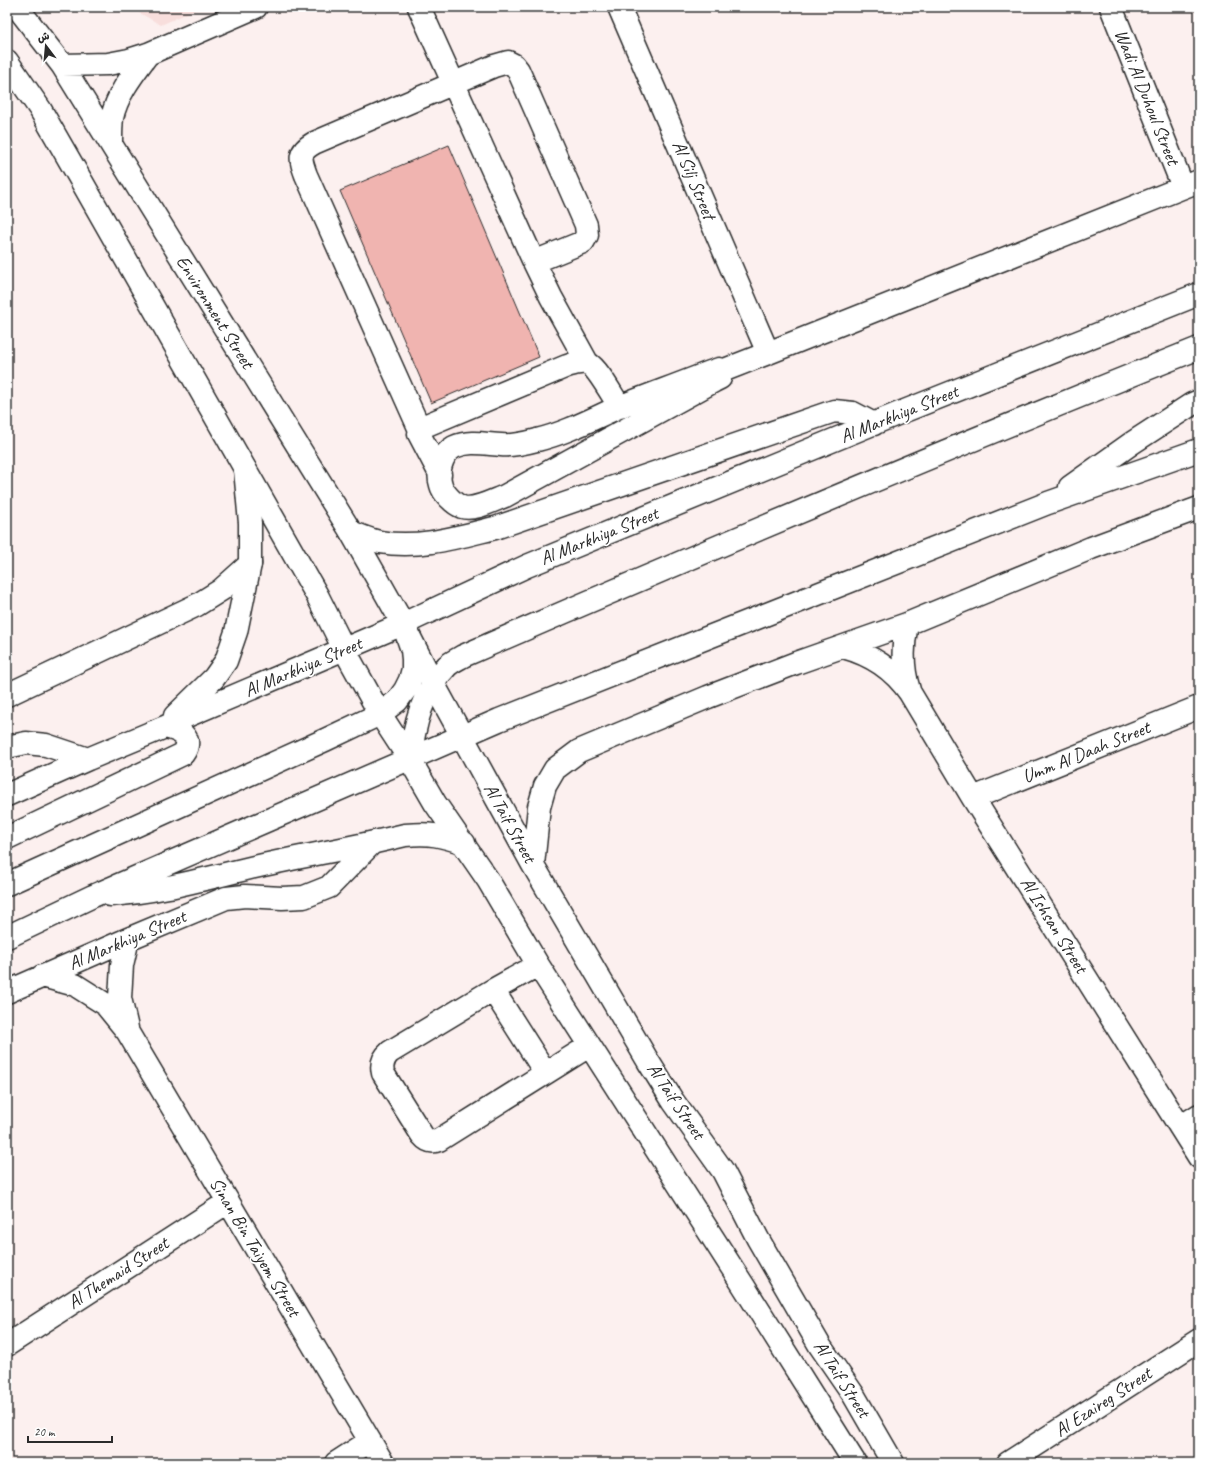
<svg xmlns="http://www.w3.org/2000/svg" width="1206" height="1470" font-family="Caveat,'Playpen Sans Arabic',sans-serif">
<rect width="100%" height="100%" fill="#fcf0ef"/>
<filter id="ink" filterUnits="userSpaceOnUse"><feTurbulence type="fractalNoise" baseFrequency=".025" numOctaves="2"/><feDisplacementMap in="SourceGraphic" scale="8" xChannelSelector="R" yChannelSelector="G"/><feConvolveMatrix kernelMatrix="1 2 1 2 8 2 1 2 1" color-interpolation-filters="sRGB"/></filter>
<g filter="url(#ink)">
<path fill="#f8dedc" d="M129,7H201L161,25Z"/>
<path fill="#f0b4b0" stroke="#2b2b2b" d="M449,145L539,357L431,403L340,191Z"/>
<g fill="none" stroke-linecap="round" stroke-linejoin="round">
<defs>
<path id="minor" d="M17,7L62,65L351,532L403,624L433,683L533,865L648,1061L673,1101L723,1171L758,1239L820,1346L853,1394L893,1463
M419,7L534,262L551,297L588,364
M619,7L768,353
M1111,7L1183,187
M7,61L40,109L82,182L318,597L344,649L380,714L410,760L435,803L488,880L538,965L743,1285L855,1463
M62,65L108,64L129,60L148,54L256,7
M111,143C111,135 111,126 112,118C117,94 134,73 148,54
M722,371L720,378L714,381L505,496C494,500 474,511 462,507C454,504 443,493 441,485C437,473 441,454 454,447C469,440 485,444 501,445C513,446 526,443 537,440C566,433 592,419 619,407C649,395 680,384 710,372L719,369L722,371L768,353L1199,181
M420,430L306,175C300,159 298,152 314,143L494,66L508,62L514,65L518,70L586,225L587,235L583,242L534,262
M440,474L419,434L422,427L567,366C574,364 582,361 589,364C598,369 613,397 620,407
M907,624C902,647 902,668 909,690
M843,647C872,655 893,669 910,693L973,798L1199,1157
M7,695L197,605L221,590L250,564
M973,798L1199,707
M533,865L539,807L545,786L555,769L579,751L708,697L796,663L907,624L1091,548L1199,508
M538,965L493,990L390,1052C383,1058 381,1065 383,1073L422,1135C427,1141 432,1143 439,1140L589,1046
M42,976L75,985L105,1004L127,1031L383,1463
M493,990L545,1072
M7,992L128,939L226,898L245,896L282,898L304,897L329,887L372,843
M127,1028L120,998L122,965L128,939
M1180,1127L1199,1115
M7,1345L228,1202
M336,1463L370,1441
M1008,1463L1199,1340"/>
<path id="highway" d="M1070,487L1132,443L1192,404L1199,401
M351,532C361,536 370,540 380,542C419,549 458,537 495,528L834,411L853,413L874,424
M175,716L214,678L226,661L236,632L250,564V523L245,469
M7,747L26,743L46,745L88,759
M410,760C414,725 422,692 447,666C451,662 458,659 463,656C707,550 952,447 1199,348
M7,795L88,759L165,727L187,716L403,624L527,566L897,414L1199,294
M7,838L183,754C195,737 179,730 165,727
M7,884L325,740L380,714L397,701L405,690L410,680L413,669V659L412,650L403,624
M110,895C161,892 210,877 259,866C308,855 357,847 405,835C431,833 440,835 464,843
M7,937L93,896L499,720L1048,503L1199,450"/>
</defs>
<use href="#minor" stroke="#2b2b2b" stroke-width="25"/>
<use href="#highway" stroke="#2b2b2b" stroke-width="25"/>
<use href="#minor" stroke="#fff" stroke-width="22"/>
<use href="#highway" stroke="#fff" stroke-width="22"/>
</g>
</g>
<g text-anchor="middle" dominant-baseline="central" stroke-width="3.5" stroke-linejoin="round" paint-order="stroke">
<g font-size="19" fill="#2b2b2b" stroke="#fff">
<text transform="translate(1147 97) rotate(68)">Wadi Al Duhoul Street</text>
<text transform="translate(694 180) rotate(67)">Al Silj Street</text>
<text transform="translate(215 312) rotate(58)">Environment Street</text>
<text transform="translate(899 414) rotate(-22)">Al Markhiya Street</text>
<text transform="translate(599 536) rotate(-22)">Al Markhiya Street</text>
<text transform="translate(303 667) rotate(-23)">Al Markhiya Street</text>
<text transform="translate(1086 752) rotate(-22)">Umm Al Daah Street</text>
<text transform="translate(510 823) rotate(61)">Al Taif Street</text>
<text transform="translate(1054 925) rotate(58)">Al Ishsan Street</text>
<text transform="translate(127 940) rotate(-23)">Al Markhiya Street</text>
<text transform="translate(676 1101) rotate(56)">Al Taif Street</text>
<text transform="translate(255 1247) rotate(59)">Sinan Bin Taiyem Street</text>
<text transform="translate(118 1273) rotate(-33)">Al Themaid Street</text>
<text transform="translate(842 1379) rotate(57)">Al Taif Street</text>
<text transform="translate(1103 1402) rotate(-33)">Al Ezaireg Street</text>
</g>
</g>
<rect width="1206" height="1470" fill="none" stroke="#fff" stroke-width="24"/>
<rect x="12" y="12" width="1182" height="1446" fill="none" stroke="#2b2b2b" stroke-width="1.5" filter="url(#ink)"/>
<g transform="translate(46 46) rotate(344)" stroke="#ffffff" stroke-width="3" paint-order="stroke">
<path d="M0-3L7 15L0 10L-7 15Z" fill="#2b2b2b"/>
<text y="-6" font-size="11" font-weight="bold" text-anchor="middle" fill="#2b2b2b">ش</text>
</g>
<path d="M28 1436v6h84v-6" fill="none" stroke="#2b2b2b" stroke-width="2"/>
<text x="34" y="1436" font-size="12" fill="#2b2b2b" stroke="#ffffff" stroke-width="3" paint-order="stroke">20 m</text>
</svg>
